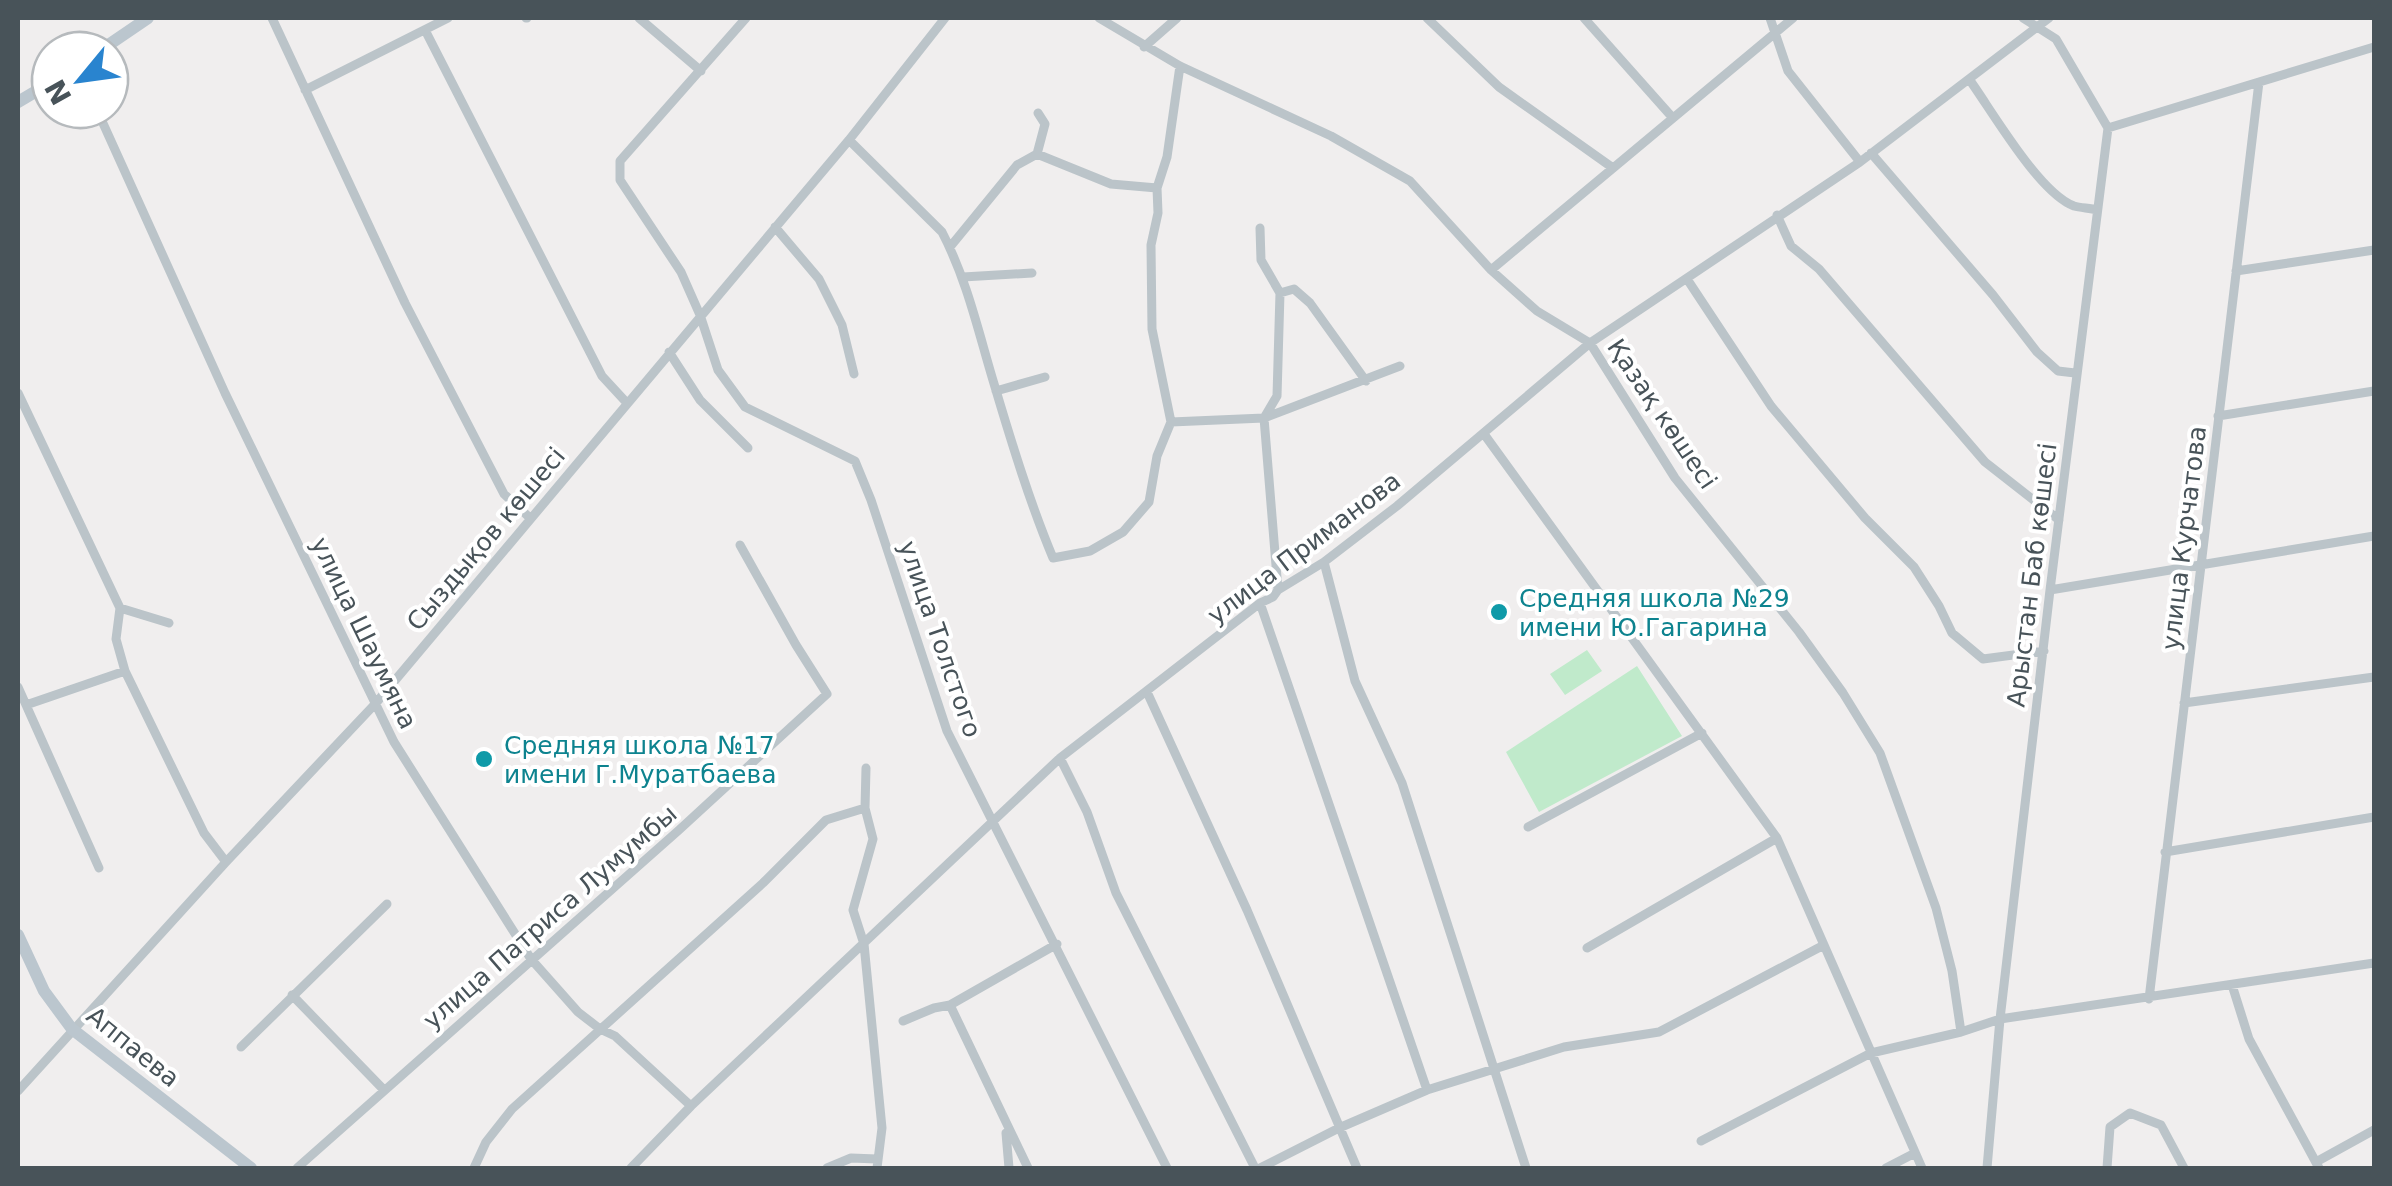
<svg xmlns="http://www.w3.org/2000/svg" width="2392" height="1186" font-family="'DejaVu Sans',sans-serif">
<rect width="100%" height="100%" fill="#f0eeee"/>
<path fill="#c0eacb" d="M1587,650L1602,671L1565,695L1550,674Z
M1637,666L1682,736L1539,812L1506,752Z"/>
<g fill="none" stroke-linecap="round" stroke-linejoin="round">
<path stroke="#bbc4c9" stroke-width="9" d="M272,18L405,303L504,494L530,518
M526,18H527
M639,18L701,71
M746,18L620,161V180L681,272L700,315L718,370L745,407L855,461L871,500L947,731L1167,1168
M1099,18L1180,66L1331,136L1410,181L1491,270L1537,311L1590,343L1675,478L1799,632L1843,693L1880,753L1936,908L1952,971L1961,1032
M1427,18L1499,87L1613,168
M1584,18L1672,117
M1770,18L1788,71L1860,162
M425,30L602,376L626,402
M1144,47L1177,18
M1969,79C1992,111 2039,193 2074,206C2081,208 2090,208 2097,210
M305,90L448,18
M97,110L225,393L394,742L531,959L578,1012L600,1029L615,1036L691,1106
M2108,128L2374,47
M849,140L942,232C968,282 979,335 995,387C1012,444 1030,503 1053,558L1090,551L1123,532L1149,502L1157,456L1171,422L1152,329L1151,245L1158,213L1157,188L1167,157L1180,66
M1871,153L1993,295L2037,352L2058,371L2075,373
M1037,154L1111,184L1157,188
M1777,215L1791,246L1819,269L1985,462L2059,520
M775,227L819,279L842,325L854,374
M1260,228L1261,260L1280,293L1277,396L1264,418L1278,590
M950,247L1017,165L1037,154L1045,124L1038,113
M1491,270L1793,18
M2236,271L2374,250
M963,277L1032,273
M1687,279L1771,406L1865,518L1914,567L1939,606L1952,633L1983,659L2044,651
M1280,293L1294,289L1310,303L1366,381
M669,352L700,400L748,448
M996,391L1045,377
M18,393L120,608L116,639L125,671L204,833L226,862
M2218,416L2374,391
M1171,422L1264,418L1400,366
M1484,434L1777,838L1922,1168
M1324,562L1355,681L1402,783L1526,1168
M2050,590L2374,536
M1260,603L1427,1090
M120,608L169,623
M18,687L99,868
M1147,692L1247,910L1357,1168
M2184,703L2374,677
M26,705L125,671
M1060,758L1087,812L1116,893L1255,1168
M866,768L865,808L873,839L853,910L864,944L882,1128L877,1168
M1528,827L1702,733
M2165,852L2374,817
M1587,948L1777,838
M2232,985L2249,1039L2319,1168
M292,995L384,1090
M2149,999L2259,82
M903,1021L934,1008L950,1005
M241,1047L387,904
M18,1091L226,862L376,703L849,140L945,18
M1006,1133L1009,1168
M1701,1141L1871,1053L1961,1032L2000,1019L2374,963
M2316,1162L2374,1130
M297,1168L679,830L827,694L796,645L740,545
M474,1168L486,1142L512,1109L763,883L826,820L865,808
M631,1168L691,1106L1060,758L1260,603L1273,597L1278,590L1324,562L1397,506L1590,343L1860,162L2049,18
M827,1168L851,1158L877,1159
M1028,1168L950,1005L1057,944
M1260,1168L1339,1128L1427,1090L1564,1047L1659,1032L1824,945
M1886,1168L1915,1153
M1987,1168L2000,1019L2050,590L2108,128L2056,39L2023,18
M2107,1168L2110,1127L2130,1113L2161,1125L2184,1168"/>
<path stroke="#bbc6ce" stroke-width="12" d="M101,50L148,18
M18,102L50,83
M18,935L44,991L72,1029L251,1168"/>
</g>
<g fill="#0f9aa8" stroke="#fff" stroke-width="4">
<circle cx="1499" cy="612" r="10"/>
<circle cx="484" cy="759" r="10"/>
</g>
<g text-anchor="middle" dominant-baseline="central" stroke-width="8" stroke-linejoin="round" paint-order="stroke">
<g font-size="25" fill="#485359" stroke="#fff">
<text transform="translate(1662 414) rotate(56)">Қазақ көшесі</text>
<text transform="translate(2184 538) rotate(-83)">улица Курчатова</text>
<text transform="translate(486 539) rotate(-50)">Сыздықов көшесі</text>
<text transform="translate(1304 548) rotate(-37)">улица Приманова</text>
<text transform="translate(2032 575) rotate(-83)">Арыстан Баб көшесі</text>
<text transform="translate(364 633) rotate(64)">улица Шаумяна</text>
<text transform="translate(940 639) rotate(71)">улица Толстого</text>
<text transform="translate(550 917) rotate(-41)">улица Патриса Лумумбы</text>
<text transform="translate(133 1047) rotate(39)">Аппаева</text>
</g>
<g font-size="25" fill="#0d838f" stroke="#fff" text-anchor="start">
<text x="1519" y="598">Средняя школа №29<tspan x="1519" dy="29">имени Ю.Гагарина</tspan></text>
<text x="504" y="745">Средняя школа №17<tspan x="504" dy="29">имени Г.Муратбаева</tspan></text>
</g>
</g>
<rect width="2392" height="1186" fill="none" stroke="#485359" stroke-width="40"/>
<g transform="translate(80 80) rotate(241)"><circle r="48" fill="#ffffff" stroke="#b6babd" stroke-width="2.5"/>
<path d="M0-8L18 38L0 25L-18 38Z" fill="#2984cf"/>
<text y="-15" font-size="28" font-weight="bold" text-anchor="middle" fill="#485359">N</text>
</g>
</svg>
